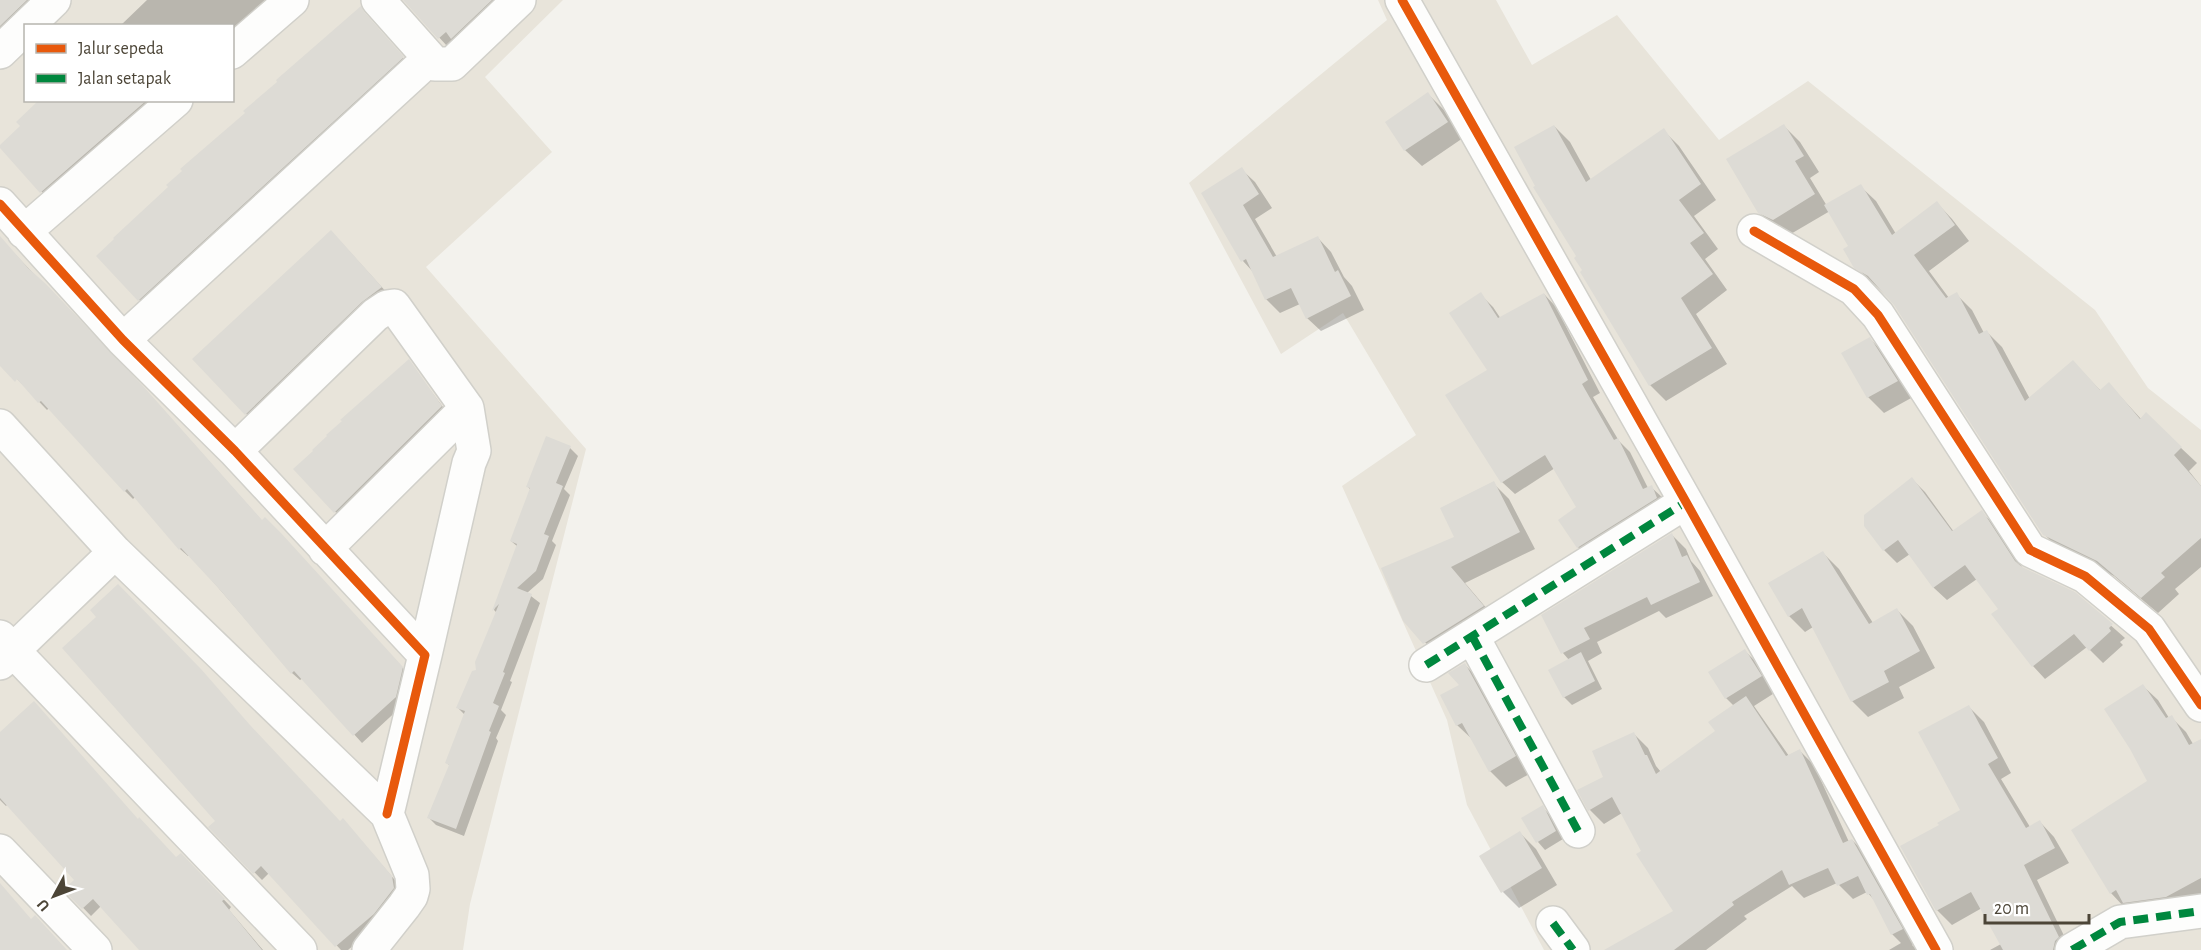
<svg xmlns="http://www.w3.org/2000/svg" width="2201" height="950" font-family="'Alegreya Sans',sans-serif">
<rect width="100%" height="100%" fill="#f3f2ed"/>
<path fill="#e8e4da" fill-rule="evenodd" d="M0,0H563L485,77L552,152L426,267L586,449L470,904L463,950H0ZM26,26H232V100H26Z
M1378,0H1496L1532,65L1617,15L1719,140L1808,81L2095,310L2148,388L2201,430V950H1544L1467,805L1447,720L1342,486L1416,435L1343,313L1281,354L1189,183L1387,20Z"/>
<path fill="#0003" d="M0,0H43L0,41Z
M147,0H280L232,41V26H120Z
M405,0H508L447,46Z
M360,8L410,66L147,308L98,256Z
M1428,94L1444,110L1463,138L1422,166L1405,150L1387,122Z
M41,100H163L49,200L1,146L22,127Z
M1554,126L1570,142L1591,180L1663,130L1679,146L1716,200L1694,216L1718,249L1705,259L1727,290L1696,314L1727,364L1666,401L1650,385L1582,272L1584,271L1578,257Z
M1784,126L1800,142L1819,172L1810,178L1827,206L1860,186L1876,201L1896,234L1937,203L1952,219L1969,241L1929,271L1949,298L1956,294L1972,310L1984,333L1987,332L2002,347L2030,399L2073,362L2101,391L2109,384L2142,420L2146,415L2197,463L2189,471L2201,486V567L2175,589L2179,594L2158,613L2114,576L2060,550L2044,534L1895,304L1856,267L1850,246L1830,211L1789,235L1776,229L1759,212Z
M1241,169L1255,182L1272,208L1255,219L1277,257L1318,238L1331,252L1344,277L1352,286L1364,310L1321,331L1307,318L1300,304L1280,313L1266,299L1254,273L1243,261L1225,229Z
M339,240L389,295L254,422L194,359Z
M10,249L151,396L262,521L289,543L410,676L403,705L362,743L303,678L300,680L292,673L190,555L188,556L180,549L135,497L133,499L125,491L49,408L47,410L0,361V257Z
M1480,294L1493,307L1501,319L1544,294L1556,307L1600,393L1593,397L1619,441L1630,452L1648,488L1651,487L1664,499L1590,560L1578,547V507L1555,468L1515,494L1502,482Z
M1870,339L1886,355L1913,397L1884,413L1868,397Z
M408,361L449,415L343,520L295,469Z
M570,448L578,456L564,489L570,495L552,541L556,545L543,579L527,593L540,603L510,681L512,682L501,710L506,715L496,738L498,741L464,836L436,825L428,817L450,766L447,763L465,715L458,708L478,671L497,613L494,610L518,547L511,541L531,490L528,487Z
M1912,479L1925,492L1954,532L1981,512L1994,524L2023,569L2074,593L2125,638L2120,642L2123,645L2103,663L2087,647L2045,679L2033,666L2000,609L1977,579L1947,600L1934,588L1910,554L1897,563L1884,550L1865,525Z
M1493,483L1509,499L1535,549L1465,583L1499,623L1441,660L1405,620L1456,538Z
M1672,535L1686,549L1691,561L1700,571L1713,596L1666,618L1659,611L1597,642L1602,653L1588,661L1602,689L1572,705L1564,697L1569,660L1563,653L1543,616Z
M1823,553L1839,569L1873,623L1897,610L1913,626L1935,668L1899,687L1904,698L1868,717L1852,701L1813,627L1805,632L1789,616Z
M1745,651L1761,667L1776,692L1754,706L1789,756L1800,751L1814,765L1849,842L1852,840L1866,854L1915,943L1912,945L1918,950H1889L1901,943L1892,934L1875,901L1867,892L1853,899L1837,883L1804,898L1792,886L1744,916L1747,919L1706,950H1623L1675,911L1622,813L1604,824L1590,810L1579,791L1605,777L1634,734L1648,748L1656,766L1661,772L1717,732L1734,706L1726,698Z
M1465,665L1481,681L1531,773L1506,787L1490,771L1474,741L1457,725Z
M2143,686L2158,700L2169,718L2171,717L2186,732L2193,744L2201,741V900L2125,908L2111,893L2149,782Z
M1969,707L1984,722L2011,773L2001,779L2030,827L2040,822L2054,837L2069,863L2037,880L2071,950H1990L2001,944L1982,908L1952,925L1937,910L1941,826L1962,810Z
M0,734L138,820L176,859L181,855L231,907L229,910L263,950H142L101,906L91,916L66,890L77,880L8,804L6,806L0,800Z
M258,735L340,823L350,828L400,886L381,922L348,950H341L269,873L262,880L210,827L217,822Z
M1542,807L1550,815L1563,839L1545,850L1538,842Z
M1520,833L1536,849L1557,885L1519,908L1503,892Z"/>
<path fill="#dddbd5" d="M0,0H27L0,26Z
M403,0H492L451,39L446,32L438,39Z
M361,6L364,12L404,57L138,301L96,256L114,239L113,238L168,187L166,185L182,171L180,169L245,113L243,111L277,82L276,80Z
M1428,92L1448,122L1404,151L1385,122Z
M39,100H147L40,193L0,148V145L20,126L16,122Z
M1784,124L1804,156L1795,161L1815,194L1773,220L1758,213L1726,159Z
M1554,125L1586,182L1664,128L1701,184L1679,200L1704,233L1690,243L1713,274L1681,298L1712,348L1649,386L1580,272L1582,270L1574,258L1576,256L1533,187L1535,186L1514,147Z
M1242,167L1259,194L1243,205L1273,257L1318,236L1335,272L1338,270L1351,296L1306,319L1291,288L1265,300L1246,259L1241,262L1201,193Z
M1861,184L1892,235L1937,201L1955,225L1914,255L1946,298L1957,292L1979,334L1987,330L2025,401L2073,360L2100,390L2109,382L2140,419L2146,412L2182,447L2174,455L2201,486V538L2161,573L2165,577L2141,598L2097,561L2043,535L1894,305L1868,276L1854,268L1843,249L1848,246L1824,205Z
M331,230L382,287L362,302L245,415L192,359Z
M0,236L28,268L46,284L143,386L262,520L265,517L281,533L403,667L396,697L353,736L294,671L291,674L221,591L181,548L179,550L127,489L124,492L41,401L38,403L17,379L15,382L0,366Z
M1481,292L1498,318L1544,293L1588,380L1582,384L1614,440L1618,438L1643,489L1652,485L1657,498L1577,548L1558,520L1576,507L1545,455L1501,483L1445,395L1487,370L1449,313Z
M1870,337L1898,381L1867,398L1841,353Z
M409,359L442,406L334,513L293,469L313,451L312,450L327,436L326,435L342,421L340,420Z
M546,436L571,446L556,483L563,486L544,534L549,536L536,571L517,588L532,594L503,672L505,673L493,703L499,706L489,731L491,732L456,829L427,818L449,765L445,763L465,711L456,708L472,671L476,670L475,662L499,604L492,611L517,544L510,541L530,488L526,487Z
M1912,477L1952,531L1982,510L2015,561L2022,567L2075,592L2113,624L2109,628L2111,631L2089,651L2074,634L2032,667L1991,614L1998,609L1965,565L1933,588L1898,540L1883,551L1864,526V515Z
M1494,481L1520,532L1451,567L1484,606L1423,644L1403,621L1381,568L1454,537L1440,508Z
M1672,533L1682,557L1687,555L1700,582L1651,605L1647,597L1584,628L1590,639L1561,654L1541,615Z
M1823,551L1869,624L1897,608L1920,651L1884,671L1889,682L1851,702L1802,608L1788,617L1768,583Z
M118,584L201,669L250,725L340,821L343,818L392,876L394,888L374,914L335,947L261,866L253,874L208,827L215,821L62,648L96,617L90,610Z
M1745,649L1762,676L1725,699L1708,672Z
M1581,652L1595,681L1563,698L1548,670Z
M1465,663L1516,756L1489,772L1462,723L1456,726L1440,695L1459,685L1448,673Z
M2143,684L2166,718L2172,715L2189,745L2201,739V878L2166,897L2123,903L2116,890L2110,894L2071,830L2147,781L2130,749L2104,709Z
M1746,696L1786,756L1800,749L1843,843L1852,839L1903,929L1891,935L1870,894L1867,895L1858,876L1837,886L1828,868L1789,885L1782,870L1732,902L1734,905L1674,950H1604L1673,911L1636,854L1641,851L1612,797L1588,811L1577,790L1603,777L1592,751L1634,732L1645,755H1647L1656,774L1715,731L1708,722Z
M34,701L138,819L139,817L176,857L181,853L225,899L222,901L262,950H139L93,899L82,909L63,890L74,880L0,798V732Z
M1969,705L1998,758L1988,764L2026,828L2040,820L2055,848L2024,865L2059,937L2055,941L2053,950H2003L1971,892L1936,911L1900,846L1939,825L1937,823L1960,810L1918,732Z
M1543,805L1556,831L1536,843L1521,818Z
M1520,831L1542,868L1501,893L1479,856Z
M0,883L31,919L35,915L67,950H0Z"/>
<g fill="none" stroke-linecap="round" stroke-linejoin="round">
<defs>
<path id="minor" d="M378,0L435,64H452L519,0
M1402,0L1686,502L1936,950
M27,26L54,0
M0,52L26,27
M232,52L292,0
M0,204L123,340L235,451L425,655L387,814
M1754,231L1854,289L1878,315L2030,550L2085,576L2149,629L2201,705
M24,232L176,100
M123,340L429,59
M0,426L115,552L387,814L412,875L413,889L411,896L404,906L369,950
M235,451L375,315L387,307L394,306L467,408L474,451L469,463L425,655
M325,549L467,408
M1472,636L1578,831
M0,637L300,950
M0,663L115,552
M1426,665L1686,502
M0,851L95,950
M1553,923L1573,950
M2072,950L2120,922L2201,911"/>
</defs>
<use href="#minor" stroke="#d1d0ca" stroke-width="36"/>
<use href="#minor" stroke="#fdfdfc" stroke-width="33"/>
<path stroke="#00873e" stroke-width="8" stroke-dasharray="15 8" stroke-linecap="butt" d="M1472,636L1578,831
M1426,665L1686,502
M1553,923L1573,950
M2072,950L2120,922L2201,911"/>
<defs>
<path id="cycleway" d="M1402,0L1686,502L1936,950
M0,204L123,340L235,451L425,655L387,814
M1754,231L1854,289L1878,315L2030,550L2085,576L2149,629L2201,705"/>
</defs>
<use href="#cycleway" stroke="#fff" stroke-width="13"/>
<use href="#cycleway" stroke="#e8590c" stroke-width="9"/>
</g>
<rect x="24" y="24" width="210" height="78" fill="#ffffff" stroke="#b7b5af" stroke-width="1.5"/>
<rect x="36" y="44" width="30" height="9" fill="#e8590c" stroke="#b7b5af" stroke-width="1.5"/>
<text x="78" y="54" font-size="18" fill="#4c4537">Jalur sepeda</text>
<rect x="36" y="74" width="30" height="9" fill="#00873e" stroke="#b7b5af" stroke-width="1.5"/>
<text x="78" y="84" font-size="18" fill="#4c4537">Jalan setapak</text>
<g transform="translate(54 896) rotate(229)" stroke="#ffffff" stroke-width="4.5" paint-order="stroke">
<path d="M0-4.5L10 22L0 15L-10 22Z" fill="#4c4537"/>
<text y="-9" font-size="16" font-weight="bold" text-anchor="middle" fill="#4c4537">U</text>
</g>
<path d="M1985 914v9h104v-9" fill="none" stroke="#4c4537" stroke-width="3"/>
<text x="1994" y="914" font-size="18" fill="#4c4537" stroke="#ffffff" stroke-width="4.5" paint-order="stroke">20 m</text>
</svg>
